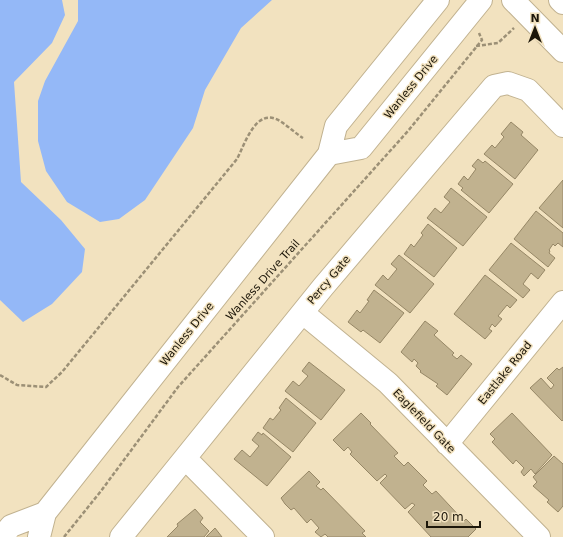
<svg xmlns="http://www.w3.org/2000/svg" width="563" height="537" font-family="'DejaVu Sans',sans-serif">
<rect width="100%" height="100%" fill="#f2e2bf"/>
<path fill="#94b8f7" d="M0,0H62L65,15L52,43L14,82L21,182L61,220L85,249L82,272L52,304L23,322L0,300Z
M78,0H272L241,28L205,90L193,128L145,200L119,219L100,222L67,202L46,171L38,141V101L45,81L78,21Z"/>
<path fill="#c1b28f" stroke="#968766" d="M511,122L523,132L521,135L538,150L515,179L484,154L492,145L495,148L504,137L501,134Z
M478,159L483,163L485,161L513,184L489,213L461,190L463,188L458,184L464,176L468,180L476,169L472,166Z
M563,180V228L539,208Z
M451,188L487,217L463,246L427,218L435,208L441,213L450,202L444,197Z
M536,211L563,233V247L558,243L555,246L553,244L549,250L550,251L549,253L555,258L548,267L514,239Z
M428,224L457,248L434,277L404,254L411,244L414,247L423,235L421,233Z
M511,243L545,270L538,279L531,273L523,284L530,290L523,298L489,270Z
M399,255L434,284L410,313L375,285L383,275L388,280L397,269L391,264Z
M485,275L517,300L510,308L507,305L498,316L502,319L495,327L492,324L489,329L492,331L485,339L454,314Z
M374,290L404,313L380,343L363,330L361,332L348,322L357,310L360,313L369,301L367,300Z
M425,321L438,331L434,335L454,353L452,355L457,359L461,355L472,364L447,395L436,386L438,384L420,372L421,371L416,366L418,363L414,359L412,362L401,352Z
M309,362L345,390L321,420L285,391L293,381L299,386L308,376L302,371Z
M563,367V420L562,421L530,388L541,378L551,389L554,385L547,378L557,368L559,370Z
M286,398L316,423L293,452L263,428L270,418L273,420L281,410L279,408Z
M361,413L371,423L370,424L398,453L394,456L404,466L408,462L427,481L423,485L432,494L436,491L464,521L466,519L476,529L468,537H431L408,512L415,505L412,503L405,509L380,483L387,476L385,474L377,481L350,454L352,452L348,447L344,451L333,440Z
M512,413L552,455L535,474L531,469L524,476L521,472L524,468L516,460L513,464L492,442L495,439L490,434Z
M258,432L262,435L263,433L291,457L267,486L234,459L242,450L250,457L259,446L252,440Z
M554,456L563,464V506L558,512L547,502L549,500L533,486L537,482L533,477Z
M309,471L320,482L316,486L321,490L323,488L365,531L362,533L366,537H328L325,534L321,537L315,532L319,528L311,519L307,523L294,508L291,510L285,504L281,498Z
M195,509L203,518L200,522L209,531L204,537H167L178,526L177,524Z
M215,528L222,537H206Z"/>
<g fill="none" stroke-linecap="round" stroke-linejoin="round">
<defs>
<path id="minor" d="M303,313L388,383L539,537
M447,444L563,302
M121,537L185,458
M263,537L185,458L323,287L494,86L508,83L528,90L563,126"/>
<path id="secondary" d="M513,0L563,51
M560,0L563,3
M329,154L361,148L481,0
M2,537L11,526L45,513
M39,537L45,513L329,154L336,126L438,0"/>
</defs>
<use href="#minor" stroke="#c1b290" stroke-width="24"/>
<use href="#secondary" stroke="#c1b290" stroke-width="24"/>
<path stroke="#9c9076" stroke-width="2.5" stroke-dasharray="4 2" stroke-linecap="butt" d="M476,46L498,43L514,28
M0,375L17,385L46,387L62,372L237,159C245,144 256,106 280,121C288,126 295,133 303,138
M64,537L101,491L178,387L408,131L482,40L479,33"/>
<use href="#minor" stroke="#fff" stroke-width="22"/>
<use href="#secondary" stroke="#fff" stroke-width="22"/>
</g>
<g text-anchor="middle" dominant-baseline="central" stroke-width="3" stroke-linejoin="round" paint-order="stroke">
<g font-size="11" fill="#1d170a" stroke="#f2e2bf">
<text transform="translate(411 87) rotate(-51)">Wanless Drive</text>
<text transform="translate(263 280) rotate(-48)">Wanless Drive Trail</text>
<text transform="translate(329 280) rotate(-50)">Percy Gate</text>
<text transform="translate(187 334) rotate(-51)">Wanless Drive</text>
<text transform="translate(505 373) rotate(-51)">Eastlake Road</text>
<text transform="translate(424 421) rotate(46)">Eaglefield Gate</text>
</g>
</g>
<g transform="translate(535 28)" stroke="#f2e2bf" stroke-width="3" paint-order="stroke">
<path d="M0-3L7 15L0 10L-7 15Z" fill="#1d170a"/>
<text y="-6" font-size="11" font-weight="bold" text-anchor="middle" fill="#1d170a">N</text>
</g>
<path d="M427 521v6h53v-6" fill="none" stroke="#1d170a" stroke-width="2"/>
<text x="433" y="521" font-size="12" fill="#1d170a" stroke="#f2e2bf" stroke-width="3" paint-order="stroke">20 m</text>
</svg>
